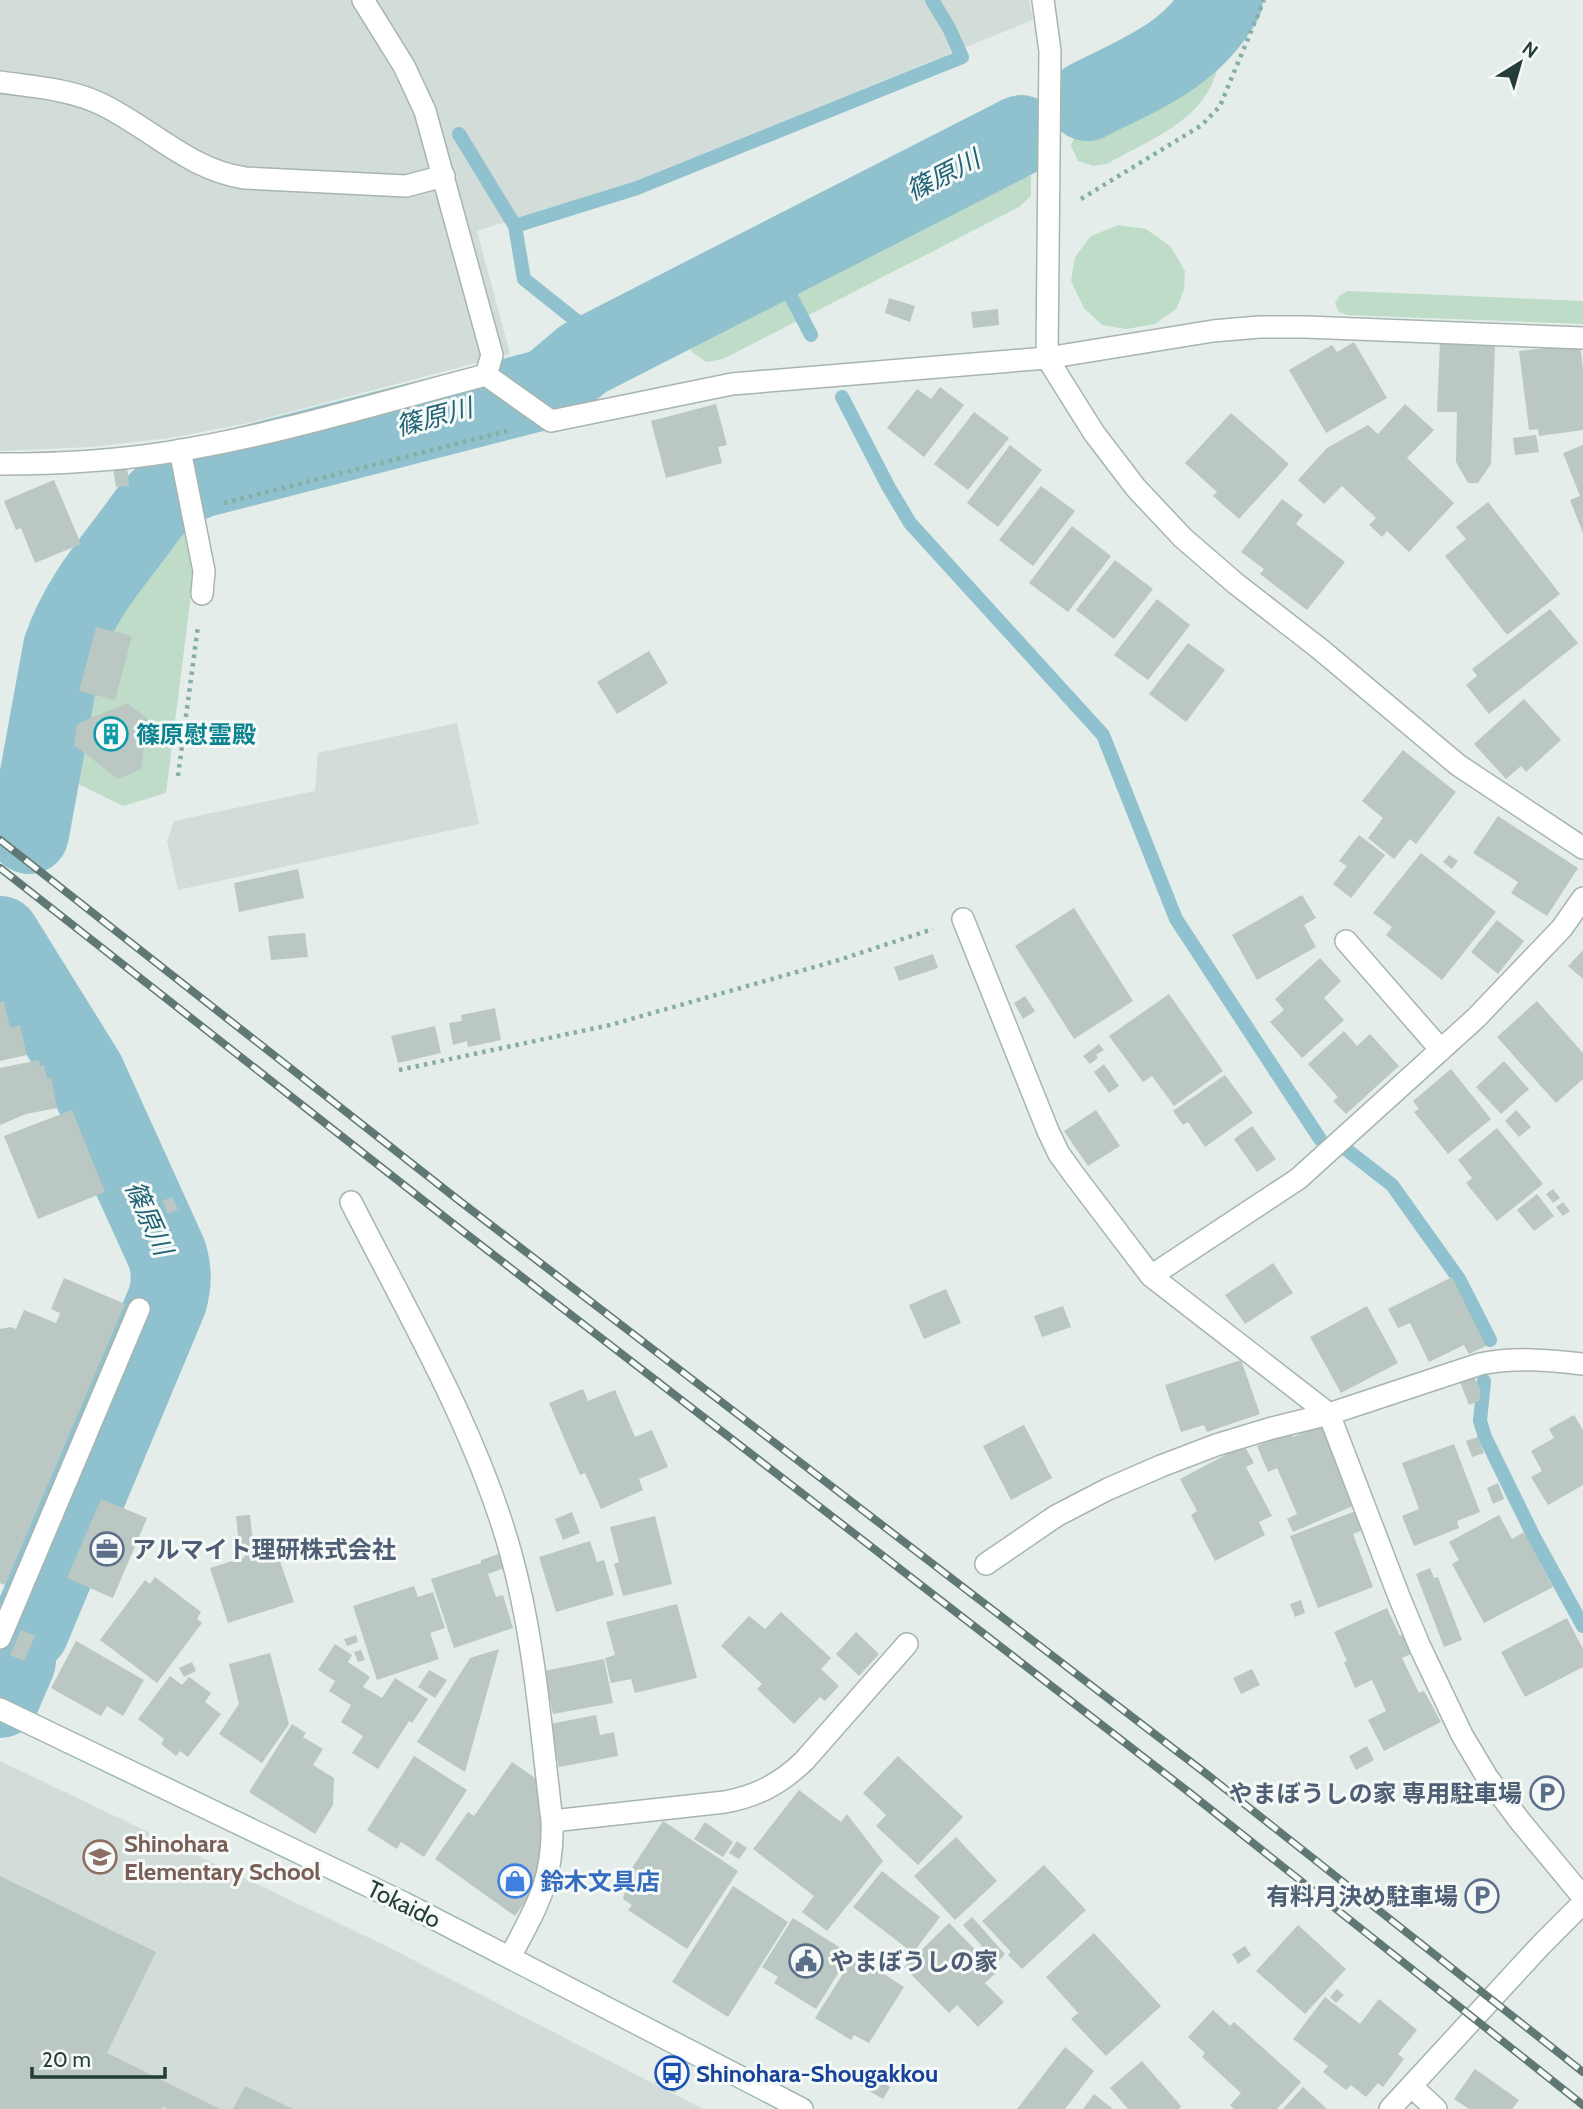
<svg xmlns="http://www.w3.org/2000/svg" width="1583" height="2109" font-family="Cabin,'Noto Sans JP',sans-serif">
<rect width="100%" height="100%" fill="#e4ede9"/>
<path fill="#d2dcd8" d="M0,0H1029L1033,20L635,181L477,231L510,354L248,423L170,438L91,447L0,451Z
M457,723L479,824L178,890L167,841L174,821L315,791L318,753Z
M0,1761L384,1945L703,2109H0Z"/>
<path fill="#bfdcc8" d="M1209,58L1215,60C1219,70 1215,77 1211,86C1192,125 1143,143 1107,164L1093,166L1078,161L1071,146L1076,133L1087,124Z
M1015,166L1031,176V196L1019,207L723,359L706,362L691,351V333L702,321L998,169Z
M1118,225L1146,229L1171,247L1185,271L1184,290L1176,309L1155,324L1126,329L1102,325L1084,308L1071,281L1075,257L1091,236Z
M1348,291L1583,301V324L1347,315L1339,312L1335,303L1340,295Z
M180,501L194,571L166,793L123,806L58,774L80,652L88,627L101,605Z"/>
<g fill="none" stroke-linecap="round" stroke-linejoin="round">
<path stroke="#90c1ce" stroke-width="14" d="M459,134L515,226L524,279L608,346
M515,226L637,188L962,57L949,28L932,0
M773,262L811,335
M842,397L888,486L910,523L1103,735L1176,919L1320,1139
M1347,1150L1392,1185L1459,1279L1490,1340
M1484,1381L1480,1421L1485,1437L1535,1539L1583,1626"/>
<path stroke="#90c1ce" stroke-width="80" d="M1087,101C1142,73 1191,56 1223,0
M29,834L63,648C78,604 103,574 131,537C142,523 152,506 166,495C177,487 188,483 200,478L538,391L550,387L583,359L1021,135
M0,936L85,1073L167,1254C172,1271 172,1284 167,1301L29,1631
M0,1698L16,1661"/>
</g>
<path fill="#bac7c2" d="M889,298L915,306L910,322L885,313Z
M998,309L999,325L973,328L971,312Z
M1354,342L1387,398L1326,433L1289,370L1332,345L1337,352Z
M1440,342L1495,344L1491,464L1478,483H1468L1456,462L1457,412H1437Z
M1580,344L1583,370V430L1539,436L1538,429L1529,430L1519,351Z
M940,387L964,405L924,457L887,428L917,389L931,399Z
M716,404L727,445L718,447L722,463L666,478L651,421Z
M1405,404L1434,430L1407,458L1454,503L1409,552L1387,531L1382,537L1369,525L1376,518L1342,486L1324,504L1298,480L1327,448L1368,425L1378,434Z
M974,412L1009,438L968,490L934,464Z
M1231,413L1289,464L1239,519L1213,496L1217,492L1185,463Z
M1536,435L1539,452L1515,455L1513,438Z
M1010,445L1042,470L998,527L967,503Z
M1583,445V533L1570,500L1580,496L1563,453Z
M127,466L129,486L116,487L113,468Z
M54,480L81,544L35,563L21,528L16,530L4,501Z
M1041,486L1075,511L1033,566L999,540Z
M1282,499L1303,515L1296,524L1345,562L1307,610L1260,574L1264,569L1241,552Z
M1488,502L1560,594L1507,635L1445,556L1466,539L1456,527Z
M1072,526L1111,556L1068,612L1029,583Z
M1115,560L1153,589L1114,639L1076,610Z
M1157,599L1190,625L1148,680L1114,655Z
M1550,609L1578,643L1489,714L1466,685L1477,676L1472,669Z
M96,627L132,636L115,700L79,691Z
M1188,643L1225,670L1186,722L1149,694Z
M649,651L668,683L617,714L597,682Z
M1524,699L1561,740L1526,772L1521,766L1506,779L1474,744Z
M127,703L148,719L141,769L118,779L74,745L77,724Z
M1403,750L1456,792L1416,844L1410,839L1394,859L1368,838L1383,818L1362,801Z
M1498,816L1578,868L1547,916L1511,893L1518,882L1473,853Z
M1359,835L1385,855L1351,898L1333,884L1347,866L1339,861Z
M1421,853L1496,912L1442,980L1386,935L1392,927L1373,913Z
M1449,855L1458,861L1452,869L1443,862Z
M298,869L304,898L239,912L234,883Z
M1302,895L1316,918L1304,925L1316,947L1257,980L1232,935Z
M1074,908L1133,1001L1074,1039L1015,946Z
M1497,920L1524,941L1498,974L1471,952Z
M305,933L308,957L271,960L268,936Z
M1583,950V979L1568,966Z
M933,954L938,968L899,981L894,967Z
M1320,958L1341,981L1324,998L1344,1020L1302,1058L1270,1022L1284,1010L1275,999Z
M1169,994L1223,1071L1174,1106L1152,1076L1143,1082L1109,1036Z
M1025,996L1035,1011L1023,1019L1014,1003Z
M4,1001L10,1028L20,1025L27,1055L0,1061V1002Z
M1537,1001L1583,1053V1079L1556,1103L1497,1037Z
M495,1008L501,1040L468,1047L467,1041L453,1045L449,1023L462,1021L461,1015Z
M435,1026L441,1053L398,1063L391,1036Z
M1344,1031L1357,1046L1370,1034L1399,1066L1346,1114L1333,1101L1338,1097L1308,1064Z
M1099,1044L1104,1050L1096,1055L1098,1058L1090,1064L1083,1056Z
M39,1060L40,1066L44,1065L47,1078L51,1077L57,1108L26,1114L0,1125V1068Z
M1504,1061L1529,1089L1501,1114L1476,1087Z
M1104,1064L1119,1086L1109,1093L1094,1072Z
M1451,1069L1491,1119L1448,1154L1414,1112L1419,1109L1413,1101Z
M1225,1075L1253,1113L1205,1147L1188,1122L1183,1125L1173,1111Z
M72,1110L105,1192L38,1219L4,1136Z
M1096,1110L1120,1146L1088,1166L1064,1131Z
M1516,1110L1531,1127L1519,1137L1505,1121Z
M1252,1126L1276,1159L1257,1172L1234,1139Z
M1497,1128L1543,1184L1497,1221L1466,1183L1472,1178L1458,1160Z
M1553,1189L1560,1198L1553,1203L1546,1194Z
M1537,1194L1554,1216L1534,1231L1517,1210Z
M172,1197L178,1209L168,1214L162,1201Z
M1563,1202L1570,1211L1563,1216L1556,1207Z
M1273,1263L1293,1293L1245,1324L1225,1295Z
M1452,1277L1486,1346L1469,1354L1464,1345L1429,1362L1410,1323L1398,1328L1388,1309Z
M64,1278L125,1304L5,1585L0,1583V1329L11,1327L16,1329L24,1310L56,1323L60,1313L51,1309Z
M946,1289L961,1323L924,1339L909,1305Z
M1063,1306L1071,1327L1042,1337L1034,1316Z
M1367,1306L1398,1363L1341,1393L1310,1337Z
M1241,1360L1260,1414L1207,1432L1204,1425L1181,1432L1165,1385Z
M1474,1376L1481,1392L1479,1401L1469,1405L1460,1382Z
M583,1389L588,1401L615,1390L635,1437L652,1430L668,1467L639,1479L643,1490L601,1509L585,1473L580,1475L549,1403Z
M1574,1415L1583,1430V1485L1548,1505L1531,1477L1542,1471L1531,1451L1554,1438L1549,1429Z
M1324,1423L1355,1505L1293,1532L1287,1519L1297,1514L1277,1468L1268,1472L1257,1446L1291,1431L1293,1437Z
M1024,1425L1052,1478L1011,1500L983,1446Z
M1478,1437L1484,1453L1472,1457L1466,1441Z
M1454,1444L1480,1512L1457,1521L1459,1528L1414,1546L1402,1516L1419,1509L1402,1463Z
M1244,1445L1254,1463L1246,1467L1272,1516L1259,1522L1265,1535L1215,1561L1191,1515L1197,1511L1180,1479Z
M1498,1483L1504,1499L1493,1504L1487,1488Z
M101,1499L147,1518L113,1598L67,1578Z
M1358,1510L1365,1529L1353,1534L1373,1587L1318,1608L1290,1536Z
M572,1512L580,1533L563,1540L555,1519Z
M250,1515L254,1554L275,1547L294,1602L228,1623L210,1568L245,1557L244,1545H239L236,1516Z
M1499,1515L1512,1539L1524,1532L1553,1587L1484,1623L1452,1564L1459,1560L1449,1542Z
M655,1516L672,1584L623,1596L614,1564L619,1562L610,1527Z
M590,1541L597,1562L604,1560L614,1595L556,1612L539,1557Z
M502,1553L507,1567L488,1574L496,1597L503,1595L513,1628L454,1648L431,1579L481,1563V1560Z
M1430,1568L1434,1578L1438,1577L1462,1640L1444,1647L1416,1574Z
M155,1577L201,1612L197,1619L202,1623L157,1683L100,1640L145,1580L150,1584Z
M414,1586L418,1597L433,1592L445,1628L430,1633L439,1659L377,1680L353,1606Z
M1301,1600L1305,1613L1295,1617L1290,1604Z
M677,1604L697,1678L635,1693L631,1679L611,1683L605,1658L615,1655L606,1622Z
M1387,1608L1400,1636L1404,1634L1413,1653L1402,1658L1419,1693L1424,1691L1441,1722L1384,1751L1368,1720L1386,1711L1372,1680L1355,1688L1344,1662L1347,1661L1334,1632Z
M781,1612L831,1658L821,1669L839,1686L825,1701L820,1697L794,1724L757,1689L762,1684L721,1646L749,1616L765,1629Z
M1567,1618L1583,1649V1667L1525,1697L1501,1652Z
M21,1630L35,1636L24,1661L10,1655Z
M856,1632L879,1654L859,1676L836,1654Z
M356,1635L358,1642L347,1646L344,1639Z
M76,1641L144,1680L123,1716L107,1706L101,1716L51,1688Z
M335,1644L352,1655L348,1662L370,1677L363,1687L382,1698L395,1678L428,1699L412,1723L409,1721L378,1769L352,1753L363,1736L341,1722L351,1705L329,1691L335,1681L318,1670Z
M499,1649L465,1772L417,1742L470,1658Z
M361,1650L365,1660L358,1662L354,1652Z
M270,1653L289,1724L262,1763L219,1734L239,1704L229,1664Z
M604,1659L613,1703L553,1714L544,1671Z
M192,1662L196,1671L184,1677L179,1668Z
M1252,1669L1260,1685L1241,1694L1233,1678Z
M429,1670L447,1680L435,1698L418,1687Z
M170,1676L182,1685L189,1677L211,1693L205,1702L221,1714L188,1757L180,1751L176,1756L161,1744L164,1739L138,1719Z
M596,1715L600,1735L614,1732L618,1756L559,1767L550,1724Z
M292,1724L306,1733L303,1737L323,1749L313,1765L334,1778L333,1805L315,1834L249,1792Z
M1367,1746L1374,1760L1356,1770L1349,1756Z
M414,1756L467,1790L424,1857L401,1842L397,1849L367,1830Z
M898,1756L963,1817L918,1865L876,1826L886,1815L863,1793Z
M512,1762L541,1782L544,1843L537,1885L515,1916L435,1859L468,1812L474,1816Z
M799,1790L841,1822L847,1814L883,1861L827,1931L802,1912L814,1896L753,1849Z
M663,1821L738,1871L687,1949L628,1910L632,1905L623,1899L632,1868Z
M705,1822L733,1842L723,1857L694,1839Z
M956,1837L997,1881L955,1920L914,1876Z
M737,1841L747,1848L739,1859L729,1853Z
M1044,1865L1086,1910L1022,1969L1008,1955L1011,1952L982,1921Z
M882,1871L940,1917L913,1953L853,1907Z
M0,1876L156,1952L107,2053L220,2109H169L163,2106L161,2109H0Z
M733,1886L788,1922L728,2017L672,1982Z
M972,1917L1005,1954L997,1963L963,1925Z
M793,1918L850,1954L816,2009L774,1983L778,1977L762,1967Z
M949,1923L997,1972L985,1983L1004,2002L978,2027L957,2005L949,2013L904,1967Z
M1298,1925L1346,1969L1305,2014L1256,1971Z
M1094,1933L1161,2006L1106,2056L1071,2019L1078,2013L1046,1977Z
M1245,1946L1251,1955L1238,1964L1232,1954Z
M855,1955L904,1987L869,2043L854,2035L851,2040L815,2018Z
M1337,1989L1344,1995L1336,2003L1330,1997Z
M1325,1997L1360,2024L1379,1999L1417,2030L1398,2054L1404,2059L1383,2087L1378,2083L1366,2097L1351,2085L1346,2090L1323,2072L1328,2066L1293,2039Z
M1213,2010L1230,2026L1234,2022L1301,2082L1277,2109H1234L1230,2105L1241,2093L1202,2057L1205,2053L1188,2037Z
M1065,2047L1094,2071L1065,2109H1017Z
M1142,2061L1181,2106L1179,2109H1128L1110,2088Z
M1475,2069L1519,2100L1512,2109H1469L1454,2099Z
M660,2071L680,2082L675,2093L655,2083Z
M866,2073L890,2087L883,2099L859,2085Z
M245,2086L293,2109H233Z
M1303,2087L1327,2109H1283Z
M1094,2094L1113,2109H1083Z"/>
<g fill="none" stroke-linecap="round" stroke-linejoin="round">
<defs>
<path id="service" d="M363,0L404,66L425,111L492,355L486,375
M0,82C34,87 70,89 101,104C151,128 189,170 245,178L406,186L444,176
M180,450L204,571L202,594"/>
<path id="minor" d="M1043,0L1050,51L1047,358L1094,433L1136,488L1183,538L1235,583L1320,649L1458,765L1583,848
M0,464C56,464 114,461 170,452C277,435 382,402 486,375L551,421L732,384L1047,358L1213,331L1259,327H1306L1583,338
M963,919L1048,1131L1059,1154L1075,1176L1151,1276L1329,1414L1400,1599L1420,1647L1462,1735L1487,1777L1520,1821L1583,1897
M1346,941L1441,1050
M351,1202C408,1314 478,1433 511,1554C535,1641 541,1732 552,1821C554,1880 537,1906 510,1957
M1151,1276L1298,1179L1476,1018L1562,928L1583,898
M986,1564L1056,1516L1108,1489L1161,1466L1216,1445L1272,1428L1329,1414L1480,1364C1515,1357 1549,1360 1583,1364
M0,1638L139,1309
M552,1821L725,1802C757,1796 780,1784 804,1761L907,1644
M1411,2086L1436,2109
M1390,2109L1541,1945L1583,1903"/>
<path id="secondary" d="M0,1709L404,1903L802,2109"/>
</defs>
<use href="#service" stroke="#a7b5b0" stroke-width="24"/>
<use href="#minor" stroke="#a7b5b0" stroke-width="24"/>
<use href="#secondary" stroke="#a3b8b1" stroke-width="24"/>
<path stroke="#87aea4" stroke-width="4.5" stroke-dasharray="3.5 5" stroke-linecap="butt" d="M1081,199L1202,125L1220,106L1264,0
M224,503L507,431
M178,776L198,626
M399,1070L610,1025L839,960L933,929"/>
<use href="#service" stroke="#fff" stroke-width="21"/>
<use href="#minor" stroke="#fff" stroke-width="21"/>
<use href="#secondary" stroke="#fff" stroke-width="21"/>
<defs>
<path id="rail" d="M0,840L457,1199L1204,1772L1583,2072
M0,868L447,1219L1190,1793L1583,2105"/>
</defs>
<use href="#rail" stroke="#5f7873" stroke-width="8"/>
<use href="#rail" stroke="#f5f9f7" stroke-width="5" stroke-dasharray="16" stroke-linecap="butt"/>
</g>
<defs>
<symbol id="building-ring" viewBox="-11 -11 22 22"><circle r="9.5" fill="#f5f9f7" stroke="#0f9aa8" stroke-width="1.5"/><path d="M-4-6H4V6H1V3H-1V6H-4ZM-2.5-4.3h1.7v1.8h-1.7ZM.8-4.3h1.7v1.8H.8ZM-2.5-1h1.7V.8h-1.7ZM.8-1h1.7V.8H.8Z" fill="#0f9aa8"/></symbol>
<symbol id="office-ring" viewBox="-11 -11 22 22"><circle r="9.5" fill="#f5f9f7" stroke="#5c6f8a" stroke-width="1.5"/><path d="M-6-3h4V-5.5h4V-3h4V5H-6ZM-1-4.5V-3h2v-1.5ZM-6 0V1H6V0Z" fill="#5c6f8a"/></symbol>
<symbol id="parking-ring" viewBox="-11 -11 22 22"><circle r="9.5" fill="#f5f9f7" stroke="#5c6f8a" stroke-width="1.5"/><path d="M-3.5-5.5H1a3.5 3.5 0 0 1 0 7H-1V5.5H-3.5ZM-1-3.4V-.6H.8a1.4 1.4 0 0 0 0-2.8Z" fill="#5c6f8a"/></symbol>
<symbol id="school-ring" viewBox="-11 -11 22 22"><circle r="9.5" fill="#f5f9f7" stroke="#8d6e63" stroke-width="1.5"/><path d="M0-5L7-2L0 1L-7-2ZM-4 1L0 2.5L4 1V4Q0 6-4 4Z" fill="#8d6e63"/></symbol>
<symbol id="shop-ring" viewBox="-11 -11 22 22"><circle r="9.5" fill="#f5f9f7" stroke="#3f7fe0" stroke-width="1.5"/><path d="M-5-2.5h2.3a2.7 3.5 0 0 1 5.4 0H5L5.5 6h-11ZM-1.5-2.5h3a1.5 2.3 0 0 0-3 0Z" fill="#3f7fe0"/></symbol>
<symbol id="civic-ring" viewBox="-11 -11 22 22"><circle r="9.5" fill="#f5f9f7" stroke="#5c6f8a" stroke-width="1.5"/><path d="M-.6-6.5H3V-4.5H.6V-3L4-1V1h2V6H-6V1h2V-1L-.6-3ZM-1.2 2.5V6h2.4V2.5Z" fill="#5c6f8a"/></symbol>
<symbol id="bus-ring" viewBox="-11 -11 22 22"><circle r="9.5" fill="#f5f9f7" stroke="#1a4fb4" stroke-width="1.5"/><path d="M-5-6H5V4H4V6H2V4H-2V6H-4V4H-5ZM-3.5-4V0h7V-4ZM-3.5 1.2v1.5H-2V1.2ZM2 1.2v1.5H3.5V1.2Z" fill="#1a4fb4"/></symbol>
</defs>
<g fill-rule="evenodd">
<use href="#building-ring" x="92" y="715" width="38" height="38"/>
<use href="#office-ring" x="88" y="1530" width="38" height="38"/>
<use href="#parking-ring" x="1528" y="1774" width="38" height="38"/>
<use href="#school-ring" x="81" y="1838" width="38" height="38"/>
<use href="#shop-ring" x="496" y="1862" width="38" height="38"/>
<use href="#parking-ring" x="1463" y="1877" width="38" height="38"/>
<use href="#civic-ring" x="787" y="1942" width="38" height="38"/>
<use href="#bus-ring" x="653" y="2054" width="38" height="38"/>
</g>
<g text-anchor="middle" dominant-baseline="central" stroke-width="6" stroke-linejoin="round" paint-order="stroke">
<g font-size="24" font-weight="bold" fill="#0d838f" stroke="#f5f9f7" text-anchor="start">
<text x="136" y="734">篠原慰霊殿</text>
</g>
<g font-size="24" font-weight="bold" fill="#4e5e75" stroke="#f5f9f7" text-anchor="start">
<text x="132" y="1549">アルマイト理研株式会社</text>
<text x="1522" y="1793" text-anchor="end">やまぼうしの家 専用駐車場</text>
<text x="1458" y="1896" text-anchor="end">有料月決め駐車場</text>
<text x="830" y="1961">やまぼうしの家</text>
</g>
<g font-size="24" font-weight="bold" fill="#785e54" stroke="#f5f9f7" text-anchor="start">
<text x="124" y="1843">Shinohara<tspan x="124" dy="28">Elementary School</tspan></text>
</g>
<g font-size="24" font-weight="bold" fill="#366cbe" stroke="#f5f9f7" text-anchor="start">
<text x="540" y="1881">鈴木文具店</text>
</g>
<g font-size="24" fill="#253d38" stroke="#f5f9f7">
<text transform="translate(404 1904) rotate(26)">Tokaido</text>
</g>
<g font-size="24" font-weight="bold" fill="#164399" stroke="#f5f9f7" text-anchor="start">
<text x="696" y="2073">Shinohara-Shougakkou</text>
</g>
<g font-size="26" font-style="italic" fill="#226375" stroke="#f5f9f7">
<text transform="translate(943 175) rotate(-27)">篠原川</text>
<text transform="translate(434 417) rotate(-15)">篠原川</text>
<text transform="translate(149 1218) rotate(66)">篠原川</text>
</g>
</g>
<g transform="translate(1520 63) rotate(37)" stroke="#f5f9f7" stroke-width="5" paint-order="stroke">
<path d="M0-5L12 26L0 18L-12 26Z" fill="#253d38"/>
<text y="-10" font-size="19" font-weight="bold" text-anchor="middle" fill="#253d38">N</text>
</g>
<path d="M32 2067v10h133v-10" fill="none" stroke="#253d38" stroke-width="3.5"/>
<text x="42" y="2067" font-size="21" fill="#253d38" stroke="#f5f9f7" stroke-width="5" paint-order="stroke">20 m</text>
</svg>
